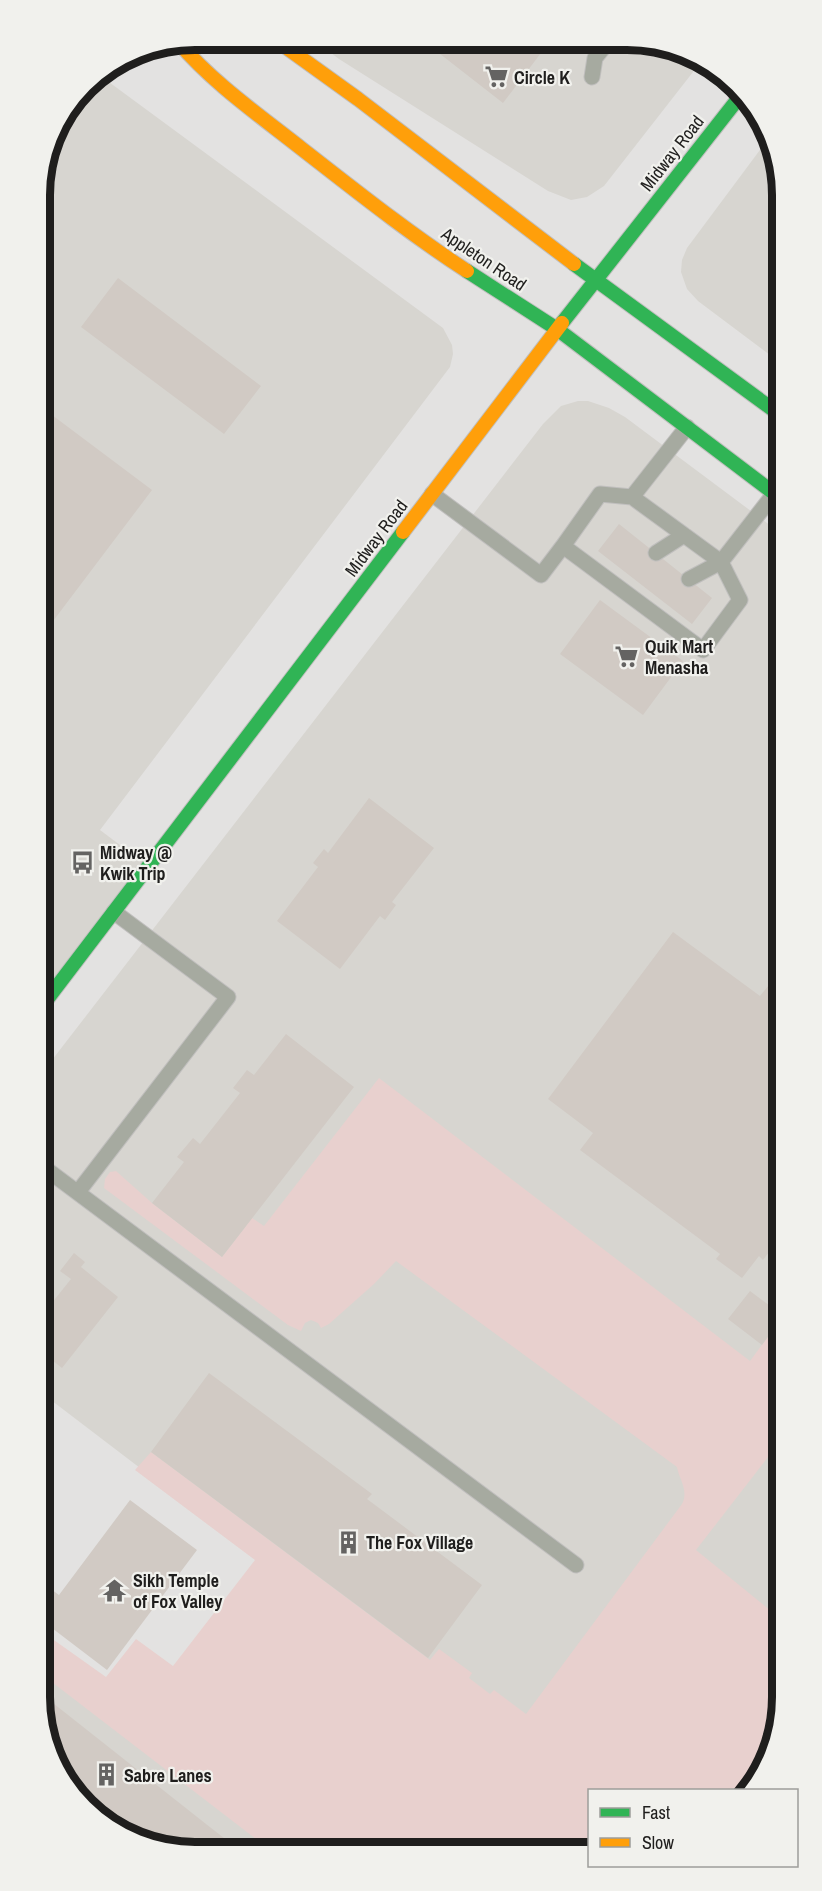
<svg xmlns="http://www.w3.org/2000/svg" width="822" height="1891" font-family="'Archivo Narrow',sans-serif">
<rect width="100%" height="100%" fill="#e3e2e1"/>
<path fill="#d7d5d0" d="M314,40L658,42L700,63L604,186L587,197L571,200L548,191L339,59Z
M98,74L443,328L452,345L453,354L450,367L100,830L148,866L42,1006L39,184L55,126L92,78Z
M768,139L778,154V361L698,301L687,289L681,272L682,260L687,248Z
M578,401H588L609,408L625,417L779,532L783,1707L751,1790L523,1760L43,1394L42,1073L543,424L561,406Z
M44,1665L286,1849H164L92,1813L44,1737Z"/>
<path fill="#e8d0ce" d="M379,1078L750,1361L781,1319L782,1439L696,1550L782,1620L783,1707L751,1790H590L589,1847L269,1849L44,1676V1633L106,1677L136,1639L173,1666L255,1560L135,1470L151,1452L430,1660L439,1649L472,1673L469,1678L490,1694L494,1690L526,1714L682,1504C689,1490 679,1479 677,1467L396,1261L374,1284L329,1324L321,1328L318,1323L311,1320L305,1323L301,1331L288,1325L104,1188L105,1179L110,1172L116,1171L152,1203L222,1257L252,1218L264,1226Z"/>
<path fill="#d1cac4" d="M443,41H550L503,103L435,50Z
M118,278L261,386L224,434L81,327Z
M40,406L152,490L41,637Z
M619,524L712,598L692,624L598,551Z
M600,600L683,661L643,715L560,654Z
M369,798L434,848L392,902L396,905L385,920L380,916L340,969L277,921L318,867L313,863L324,849L328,853Z
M673,932L760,996L773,980L780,986L781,1236L763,1260L759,1256L742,1278L716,1259L720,1254L580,1150L593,1133L548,1099Z
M286,1034L354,1087L222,1257L152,1203L184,1162L177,1157L193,1138L200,1144L240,1093L233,1088L247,1070L254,1075Z
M74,1253L85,1262L81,1267L118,1297L62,1368L43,1353V1314L71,1279L60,1271Z
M750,1291L781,1314V1319L762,1345L728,1319Z
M209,1373L372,1494L367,1499L482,1585L428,1658L151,1452Z
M130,1500L197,1550L107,1670L44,1622L45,1616L44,1584L59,1595Z
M44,1696L206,1824L238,1849H164L92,1813L44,1737Z"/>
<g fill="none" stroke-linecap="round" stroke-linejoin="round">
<defs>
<path id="lane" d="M592,77L595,58L608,42
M432,494L541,575L563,546L703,650L740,600L721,562L774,494
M632,497L721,562L689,579
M563,546L600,494L632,497L687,427
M656,553L684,535
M42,1166L576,1565
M78,1192L228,997L114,912"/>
<path id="fast" d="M574,264L779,414
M467,271L557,329L779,497
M562,323L741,95
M42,1006L403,532"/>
<path id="slow" d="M276,40L358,99L574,264
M178,42C214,84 259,115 302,149C356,191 410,234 467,271
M403,532L562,323"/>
</defs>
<use href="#lane" stroke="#c0bfbe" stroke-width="17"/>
<use href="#fast" stroke="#c0bfbe" stroke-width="16"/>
<use href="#slow" stroke="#c0bfbe" stroke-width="16"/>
<use href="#lane" stroke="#a6aaa0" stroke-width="15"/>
<use href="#fast" stroke="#30b455" stroke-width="14"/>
<use href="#slow" stroke="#ff9f0a" stroke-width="14"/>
</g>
<defs>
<symbol id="supermarket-bare" viewBox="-9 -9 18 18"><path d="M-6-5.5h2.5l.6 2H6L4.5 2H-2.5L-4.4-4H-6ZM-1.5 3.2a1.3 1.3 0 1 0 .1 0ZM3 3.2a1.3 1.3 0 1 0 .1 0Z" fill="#646362" stroke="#f1f1ed" stroke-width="2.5" paint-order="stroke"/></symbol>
<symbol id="bus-bare" viewBox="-9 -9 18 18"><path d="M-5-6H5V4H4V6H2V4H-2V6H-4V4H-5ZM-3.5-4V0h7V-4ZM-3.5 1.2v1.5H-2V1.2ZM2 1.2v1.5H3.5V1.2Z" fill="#646362" stroke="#f1f1ed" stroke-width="2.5" paint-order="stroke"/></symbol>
<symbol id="building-bare" viewBox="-9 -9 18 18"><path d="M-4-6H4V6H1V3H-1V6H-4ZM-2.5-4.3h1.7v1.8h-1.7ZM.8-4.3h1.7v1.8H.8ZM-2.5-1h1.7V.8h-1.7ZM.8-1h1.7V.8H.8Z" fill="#646362" stroke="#f1f1ed" stroke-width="2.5" paint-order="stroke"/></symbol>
<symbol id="temple-bare" viewBox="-9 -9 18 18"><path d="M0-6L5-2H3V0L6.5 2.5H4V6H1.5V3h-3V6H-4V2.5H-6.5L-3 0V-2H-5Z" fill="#646362" stroke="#f1f1ed" stroke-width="2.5" paint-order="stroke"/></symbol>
</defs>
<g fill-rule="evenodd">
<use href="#supermarket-bare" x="480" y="60" width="33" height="33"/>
<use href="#supermarket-bare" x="610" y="640" width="33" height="33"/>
<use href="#bus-bare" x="66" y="846" width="33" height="33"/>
<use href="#building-bare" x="332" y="1526" width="33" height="33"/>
<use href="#temple-bare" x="98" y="1574" width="33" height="33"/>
<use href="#building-bare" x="90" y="1758" width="33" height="33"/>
</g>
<g text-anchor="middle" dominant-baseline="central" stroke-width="4.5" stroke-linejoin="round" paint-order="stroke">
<g font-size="18" font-weight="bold" fill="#1f1e1d" stroke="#f1f1ed" text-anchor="start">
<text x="514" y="77">Circle K</text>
<text x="645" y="646">Quik Mart<tspan x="645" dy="21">Menasha</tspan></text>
<text x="100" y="852">Midway @<tspan x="100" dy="21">Kwik Trip</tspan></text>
<text x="366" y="1542">The Fox Village</text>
<text x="133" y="1580">Sikh Temple<tspan x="133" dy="21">of Fox Valley</tspan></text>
<text x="124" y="1775">Sabre Lanes</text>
</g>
<g font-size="18" fill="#1f1e1d" stroke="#f1f1ed">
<text transform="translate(672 153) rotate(-52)">Midway Road</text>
<text transform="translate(484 259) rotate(34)">Appleton Road</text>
<text transform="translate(376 538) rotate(-53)">Midway Road</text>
</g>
</g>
<path d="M0 0H822V1891H0ZM195 50H627A145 145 0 0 1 772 195V1697A145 145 0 0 1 627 1842H195A145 145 0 0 1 50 1697V195A145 145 0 0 1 195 50Z" fill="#f1f1ed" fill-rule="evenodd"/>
<path fill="none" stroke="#1f1e1d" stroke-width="8" d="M195 50H627A145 145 0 0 1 772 195V1697A145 145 0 0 1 627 1842H195A145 145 0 0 1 50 1697V195A145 145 0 0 1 195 50Z"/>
<rect x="588" y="1789" width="210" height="78" fill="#f1f1ed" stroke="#9d9d9a" stroke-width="1.5"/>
<rect x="600" y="1808" width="30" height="9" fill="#30b455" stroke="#9d9d9a" stroke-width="1.5"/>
<text x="642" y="1819" font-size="18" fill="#1f1e1d">Fast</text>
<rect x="600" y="1838" width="30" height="9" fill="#ff9f0a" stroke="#9d9d9a" stroke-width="1.5"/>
<text x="642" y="1849" font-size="18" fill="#1f1e1d">Slow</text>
</svg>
